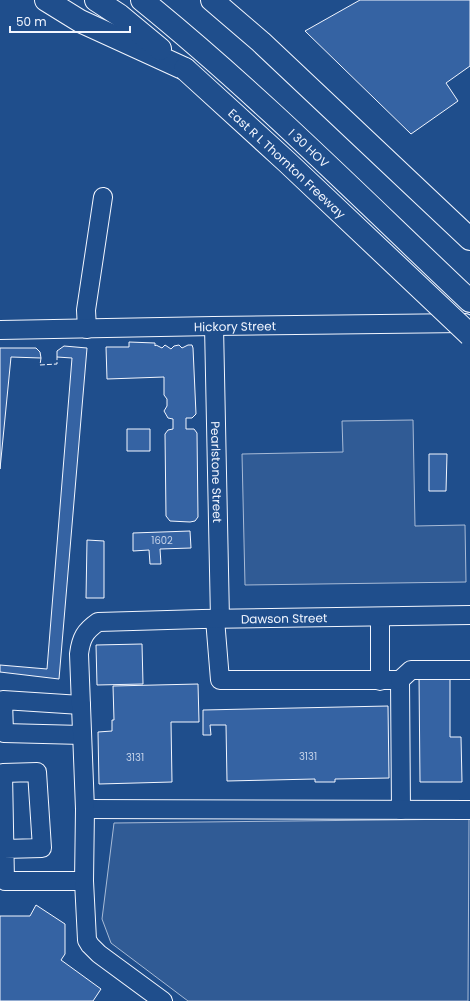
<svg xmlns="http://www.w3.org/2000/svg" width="470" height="1001" font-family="Poppins,sans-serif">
<rect width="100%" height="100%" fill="#1f4e8c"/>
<path fill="#305b95" stroke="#a8bbd7" d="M413,420L415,526L465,525L466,582L245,585L242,454L343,452L342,421Z
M469,819L468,1001H188L111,943L102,919L114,823Z"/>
<path fill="#3563a3" stroke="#f2f6ff" d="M360,0H470V66L446,83L458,101L411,134L305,31Z
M129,342L155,343V346L156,345L162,348L165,345L171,349L174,346L179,345L182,348L188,345H192L193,348L196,414L192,418H186V429H194L197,433L198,517L195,521L190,522L170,521L166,516L165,434L168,430L173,429V419L168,418L164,411L167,406V399L164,395V377L107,379L106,347H129Z
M64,346L87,348L59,679L0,672V665L47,669L72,358L57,357V351Z
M0,348H36L40,352L41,358L11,357L0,469Z
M127,429H150V451H127Z
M429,454H447L446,491H429Z
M190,531L191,548L160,549L161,564H150L149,550L133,551V533Z
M87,540L104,541V598H86Z
M142,644L143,684L97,685L96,645Z
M419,675H450V737H461L462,782H420Z
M198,684L199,722H171L172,782L99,784L98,732L112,731V720H114L113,686Z
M388,706L389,778L335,779V782H315V779L227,781L226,725H210L211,735H203V710Z
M36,905L65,924V954L61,960L101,989L93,1001H0V916H30Z"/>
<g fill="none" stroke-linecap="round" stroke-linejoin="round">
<defs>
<g id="minor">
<path id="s1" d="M214,326L220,619"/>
<path d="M87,329L86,310L103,197"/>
<path id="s2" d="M0,330L214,326L465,323"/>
<path d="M380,617V681"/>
<path d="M215,619L220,680H400L401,810"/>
<path d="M400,680L411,670H470"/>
<path d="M81,705L3,700L4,733L82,735"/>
<path d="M85,809L470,810"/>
<path d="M4,849L42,848L37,772L3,773L5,881H84"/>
<path id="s3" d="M163,1001L99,954L90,945L87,940L84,881L85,809L79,654C81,638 85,631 98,622L202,619L470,615"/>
</g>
<g id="highway">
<path d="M46,0L80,21L185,69"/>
<path d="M96,0L119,15L160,49"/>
<path id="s4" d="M142,0C257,93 362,199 470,301"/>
<path d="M212,0L261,42L470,239"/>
</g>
</defs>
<use href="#minor" stroke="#f2f6ff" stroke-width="20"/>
<use href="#highway" stroke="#f2f6ff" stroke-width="24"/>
<use href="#minor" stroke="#1f4e8c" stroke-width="18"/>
<use href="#highway" stroke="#1f4e8c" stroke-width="22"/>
<defs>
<g id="highway-bridge">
<path id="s5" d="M185,69L287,162L470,335"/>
</g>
</defs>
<use href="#highway-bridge" stroke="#f2f6ff" stroke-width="24" stroke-linecap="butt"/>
<use href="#highway-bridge" stroke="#1f4e8c" stroke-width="22"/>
<path stroke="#f2f6ff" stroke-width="1" stroke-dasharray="5 2" stroke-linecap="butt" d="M41,358L40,365L57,364V357"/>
</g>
<g text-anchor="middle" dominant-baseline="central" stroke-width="3" stroke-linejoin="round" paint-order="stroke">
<g font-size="10" fill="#c3d1e8">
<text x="162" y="540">1602</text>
<text x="308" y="756">3131</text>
<text x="135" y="757">3131</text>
</g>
<g font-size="12" fill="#f2f6ff" stroke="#1f4e8c">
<text stroke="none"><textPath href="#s4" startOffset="223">I 30 HOV</textPath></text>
<text stroke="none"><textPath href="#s5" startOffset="139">East R L Thornton Freeway</textPath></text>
<text stroke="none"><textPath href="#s2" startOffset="235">Hickory Street</textPath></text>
<text stroke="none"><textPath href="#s1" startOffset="146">Pearlstone Street</textPath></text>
<text stroke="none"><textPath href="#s3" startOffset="609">Dawson Street</textPath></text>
</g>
</g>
<path d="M10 26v6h120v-6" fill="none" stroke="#f2f6ff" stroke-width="2"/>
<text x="16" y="26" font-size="12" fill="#f2f6ff" stroke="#1f4e8c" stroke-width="3" paint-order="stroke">50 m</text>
</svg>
